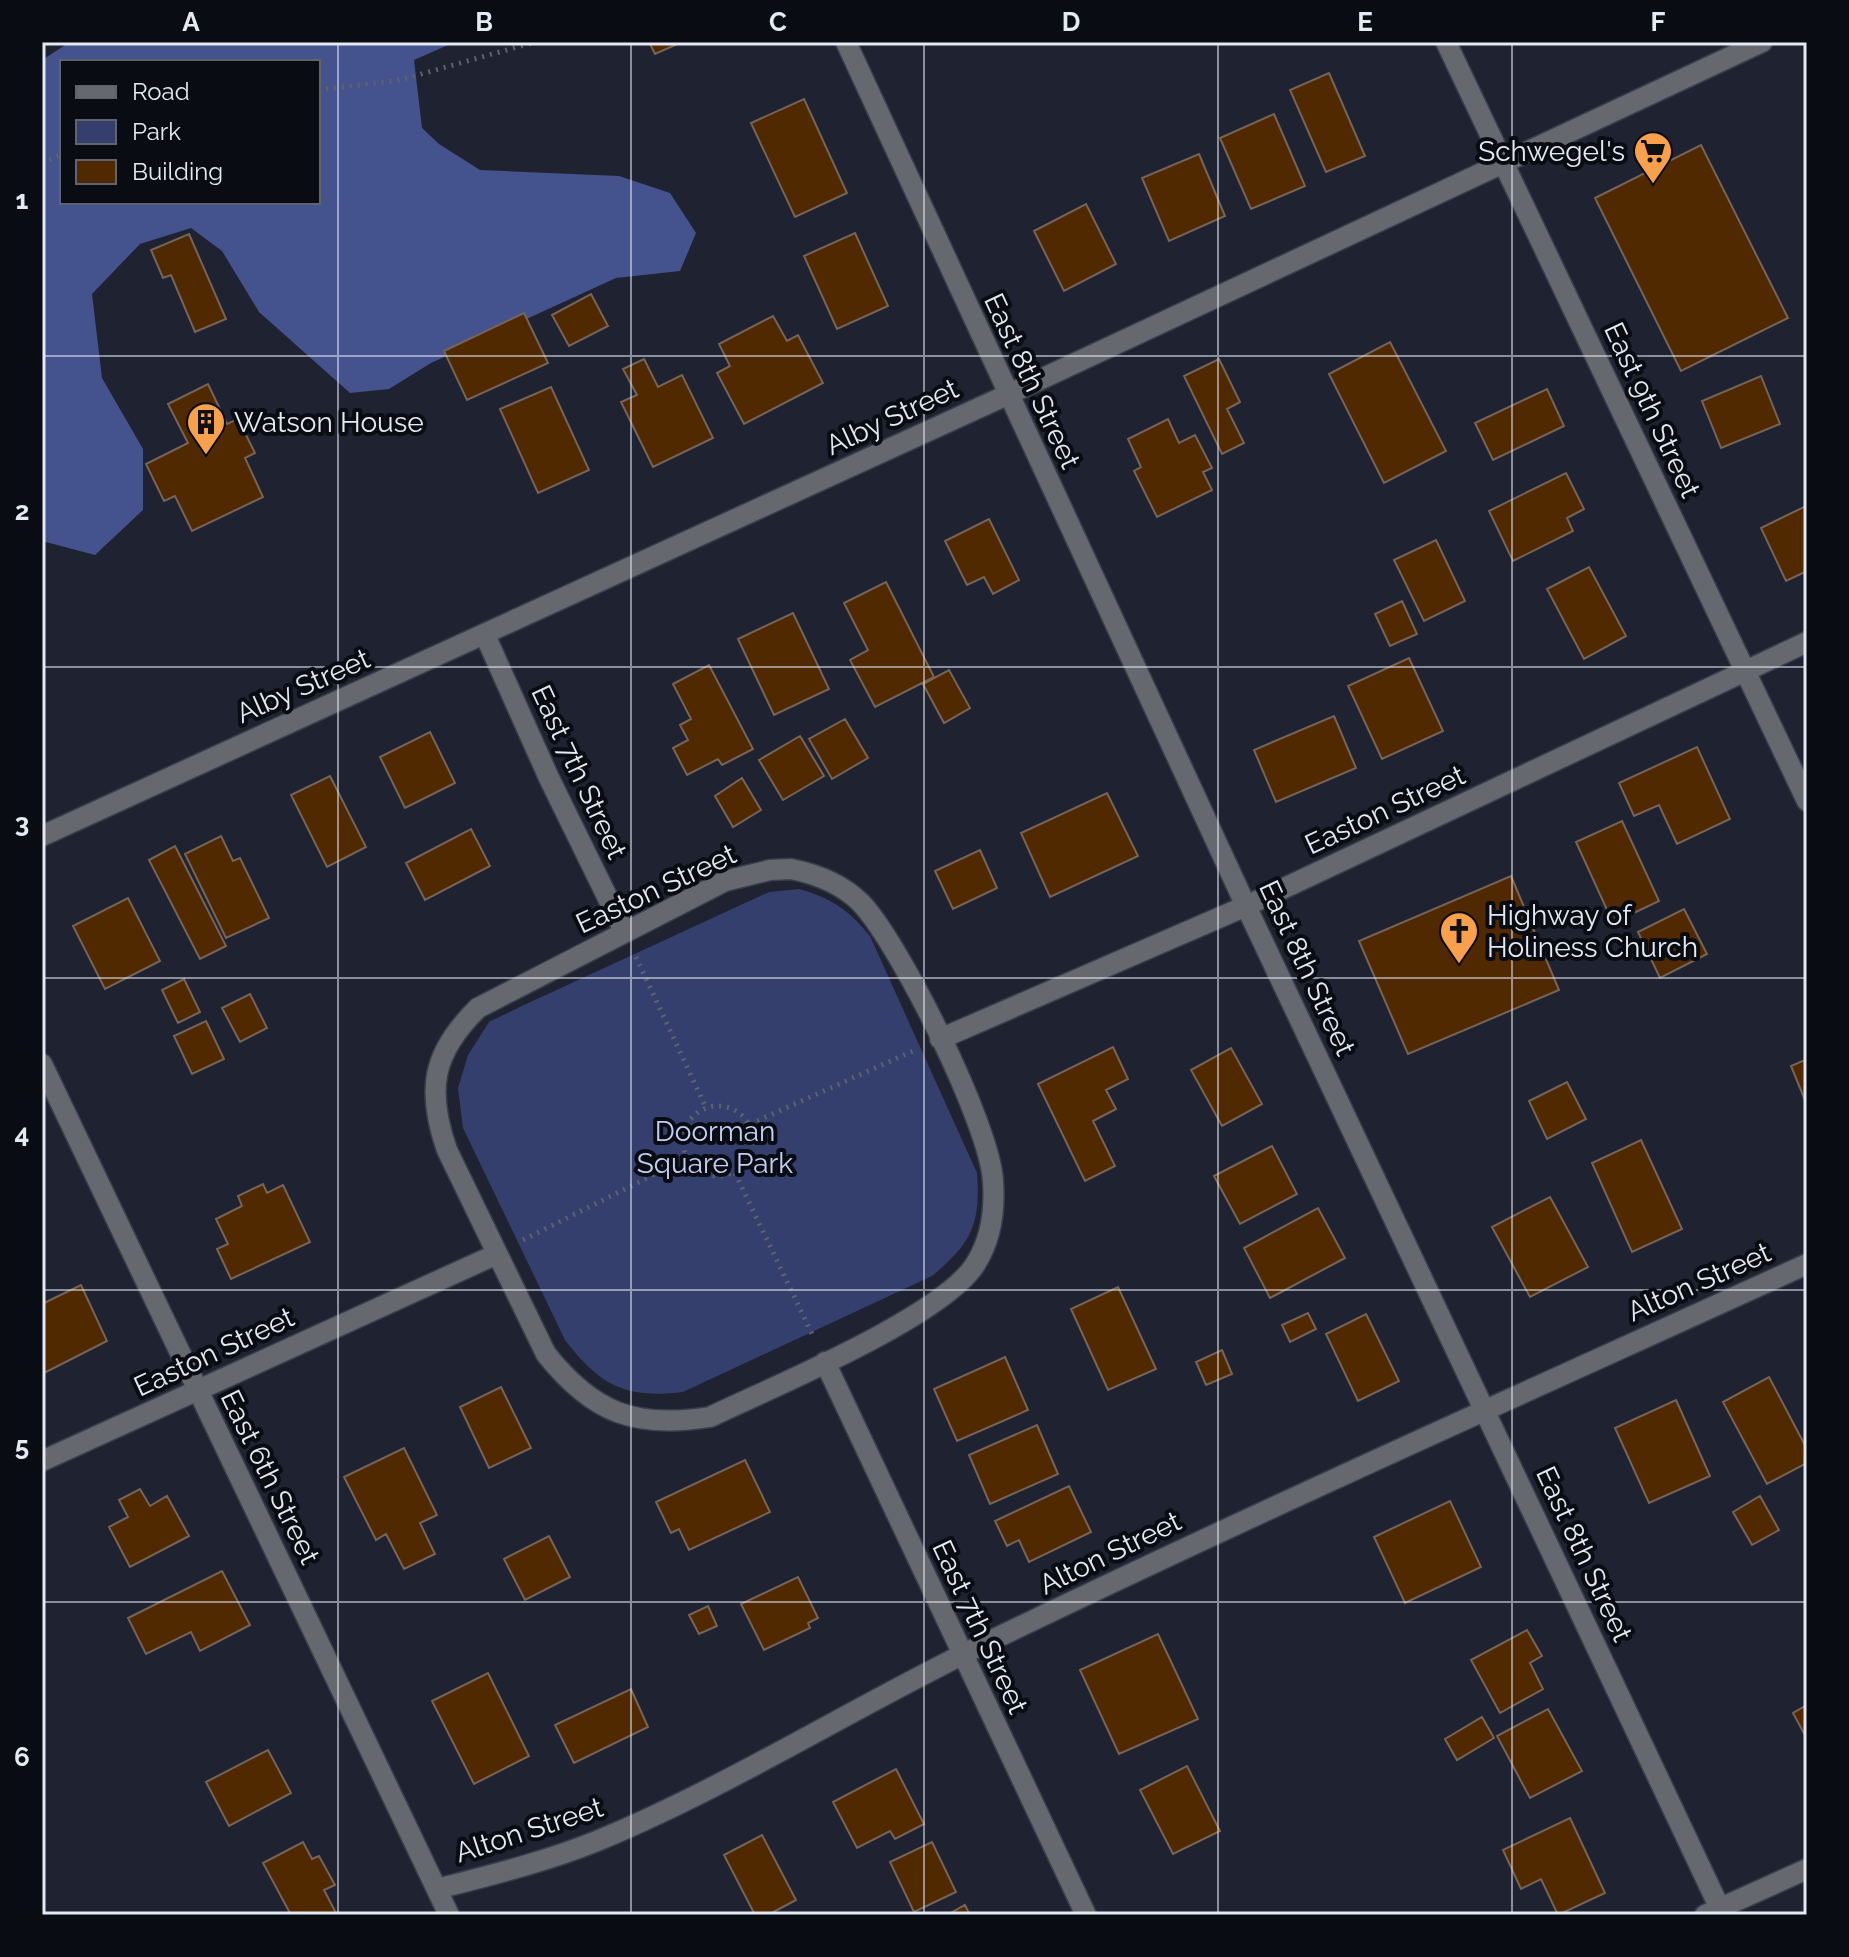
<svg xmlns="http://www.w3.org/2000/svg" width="1849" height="1957" font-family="Raleway,sans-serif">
<rect width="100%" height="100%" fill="#1e2231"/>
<path fill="#343f6d" d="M799,889C831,898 849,910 870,936L977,1173C981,1224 971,1244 932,1276L683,1392C626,1399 600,1386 565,1340L463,1128L458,1088L468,1055L489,1022L524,1005L769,892Z"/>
<path fill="#44528e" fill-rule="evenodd" d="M70,42H455L414,60L422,128L439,144L480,170L619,176L670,193L696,233L680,271L616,278L431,363L389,389L350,393L259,312L222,251L191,228L140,244L92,294L102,378L143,449V510L95,555L42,541V60ZM62,62H318V202H62Z"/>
<path fill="#512900" stroke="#756457" stroke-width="2" d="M649,42H682L655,54Z
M1329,73L1365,156L1326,172L1290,90Z
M804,99L847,193L795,217L751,123Z
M1274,114L1305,186L1251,209L1220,138Z
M1701,145L1788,318L1681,371L1595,198Z
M1199,154L1225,216L1169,241L1142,178Z
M1086,204L1116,264L1064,291L1034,231Z
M855,233L888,306L837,329L804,256Z
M189,234L226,319L195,332L171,275L163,278L151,250Z
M591,294L608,326L569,346L552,315Z
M524,313L548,363L467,400L444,351Z
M773,316L787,341L798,335L823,383L744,424L717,373L730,366L719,344Z
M1390,342L1446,451L1384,483L1329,374Z
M644,359L658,387L682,375L713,438L653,467L621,402L637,395L623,369Z
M1219,359L1240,402L1227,409L1244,443L1222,454L1184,376Z
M1761,376L1780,424L1721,448L1702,401Z
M208,384L227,424L238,419L255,453L245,458L263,497L192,531L175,496L164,501L146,464L188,443L168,404Z
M551,387L589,470L538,493L500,409Z
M1547,389L1564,426L1493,460L1475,423Z
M1168,419L1179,443L1195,435L1212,468L1203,472L1212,490L1157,517L1134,471L1141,467L1128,439Z
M1566,473L1584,509L1567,518L1573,531L1513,561L1489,511Z
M1806,506L1807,571L1786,581L1761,528Z
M989,519L1019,580L993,594L984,577L967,585L945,541Z
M1436,540L1465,601L1424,621L1394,560Z
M1589,567L1626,636L1584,659L1547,589Z
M886,582L934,677L875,707L850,660L868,650L844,603Z
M1402,601L1417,634L1390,646L1375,614Z
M793,613L829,689L774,715L738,639Z
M1409,658L1443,731L1382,759L1348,686Z
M709,665L753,749L722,765L718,759L687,775L673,748L688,740L680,725L691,719L673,684Z
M949,670L970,708L944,723L923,684Z
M1334,716L1356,768L1276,802L1254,750Z
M845,719L868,758L832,779L809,739Z
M430,732L455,783L405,808L380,757Z
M800,736L824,776L783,800L759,760Z
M1697,747L1730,819L1677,844L1659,805L1634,816L1619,783Z
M330,776L366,847L327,867L291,795Z
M742,778L761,810L733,827L715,796Z
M1107,793L1138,856L1050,897L1021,833Z
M1622,821L1659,901L1613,923L1576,842Z
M471,829L490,866L425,900L406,863Z
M221,836L233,861L240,858L269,918L226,938L185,854Z
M175,846L226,946L200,959L149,860Z
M980,850L997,888L953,909L935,871Z
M1511,876L1559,990L1408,1054L1359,941Z
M128,898L160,961L105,989L73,926Z
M1684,909L1707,954L1660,978L1638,932Z
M184,979L200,1012L178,1023L162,990Z
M250,994L267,1028L240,1042L222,1008Z
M206,1021L224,1059L192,1074L174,1036Z
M1113,1047L1128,1079L1106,1090L1116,1109L1093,1121L1115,1166L1085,1181L1038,1084Z
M1231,1048L1262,1104L1222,1126L1191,1070Z
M1807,1059V1105L1791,1066Z
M1567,1082L1586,1119L1547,1139L1529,1101Z
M1641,1140L1682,1229L1632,1252L1592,1163Z
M1272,1146L1297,1194L1240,1224L1214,1176Z
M263,1184L267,1193L283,1185L310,1242L231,1279L217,1249L228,1244L216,1219L242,1206L238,1196Z
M1550,1197L1588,1267L1530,1297L1492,1227Z
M1318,1208L1345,1258L1270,1298L1244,1248Z
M81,1285L107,1341L42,1374V1304Z
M1118,1287L1156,1369L1108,1390L1071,1309Z
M1308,1313L1316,1329L1290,1342L1282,1325Z
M1366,1314L1399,1381L1358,1401L1326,1334Z
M1222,1350L1232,1374L1206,1385L1196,1362Z
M1005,1357L1028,1410L957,1441L934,1389Z
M1769,1377L1807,1449V1463L1767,1484L1723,1402Z
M501,1387L531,1448L489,1468L460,1407Z
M1676,1400L1710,1476L1649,1503L1615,1428Z
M1037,1425L1058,1474L990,1504L969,1455Z
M404,1448L437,1515L420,1523L435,1554L404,1569L386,1534L376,1540L344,1477Z
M745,1460L770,1512L689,1550L679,1529L671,1533L656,1502Z
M1069,1486L1091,1532L1029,1562L1019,1540L1007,1546L995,1521Z
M140,1489L150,1506L167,1496L189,1536L130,1567L109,1527L128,1517L119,1500Z
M1760,1496L1779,1530L1752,1545L1733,1512Z
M1450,1501L1481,1567L1405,1603L1374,1537Z
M549,1536L570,1577L525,1600L504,1559Z
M222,1571L250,1625L200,1651L191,1632L146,1654L128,1618Z
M798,1577L818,1618L808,1623L810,1628L764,1650L741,1604Z
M708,1606L717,1626L699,1634L689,1615Z
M1527,1630L1542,1656L1530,1663L1543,1689L1500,1713L1471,1660Z
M1158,1634L1198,1719L1119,1754L1080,1670Z
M488,1673L529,1756L474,1784L432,1701Z
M631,1689L648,1727L574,1763L555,1725Z
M1807,1705V1739L1793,1713Z
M1548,1709L1582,1771L1530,1798L1497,1736Z
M1482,1717L1494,1738L1457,1760L1445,1739Z
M268,1750L291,1793L229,1826L206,1782Z
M1187,1766L1220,1831L1173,1854L1140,1790Z
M896,1769L924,1824L895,1839L890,1831L857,1848L833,1802Z
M1570,1818L1605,1893L1558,1915L1541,1879L1521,1889L1503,1850Z
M762,1835L796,1900L768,1915H755L724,1855Z
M303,1842L312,1859L319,1856L335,1885L324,1890L337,1915H291L263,1863Z
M932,1842L956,1892L914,1912L890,1862Z
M965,1905L970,1915H947Z"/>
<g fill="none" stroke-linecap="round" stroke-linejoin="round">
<defs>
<path id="street" d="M846,42L1246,906L1723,1915
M1446,42L1807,801
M485,635L549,778L624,931
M42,836L1007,395L1762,42
M791,869C816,874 842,884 861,903C900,944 990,1125 993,1181C995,1209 991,1239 976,1263C945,1316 770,1388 710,1417C635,1429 593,1413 546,1354L447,1150C426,1090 432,1053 478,1008L725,881L770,870Z
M940,1039L1246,906L1807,642
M42,1064L449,1915
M825,1362L1086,1915
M42,1461L497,1254
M437,1889C491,1875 545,1862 597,1841C732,1785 857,1705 988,1642C1259,1511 1533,1389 1807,1264
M1705,1915L1807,1869"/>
</defs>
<use href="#street" stroke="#3a3e4c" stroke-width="23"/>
<path stroke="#5e626f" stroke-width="5" stroke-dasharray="2 6" stroke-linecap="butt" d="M318,90L400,80L535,42
M42,163L62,154
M636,957L706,1108
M683 1141a35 35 0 1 1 70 0a35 35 0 1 1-70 0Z
M750,1124L913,1051
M735,1173L814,1338
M523,1240L687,1158"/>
<use href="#street" stroke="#666870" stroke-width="20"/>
</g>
<path fill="none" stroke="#e5e9f3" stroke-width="2" stroke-opacity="0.55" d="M338,42V1915M631,42V1915M924,42V1915M1218,42V1915M1512,42V1915M42,356H1807M42,667H1807M42,978H1807M42,1290H1807M42,1602H1807"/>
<defs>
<symbol id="supermarket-pin" viewBox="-11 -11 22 30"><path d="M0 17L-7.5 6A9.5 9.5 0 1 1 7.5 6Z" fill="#f9a04c" stroke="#0a0c13"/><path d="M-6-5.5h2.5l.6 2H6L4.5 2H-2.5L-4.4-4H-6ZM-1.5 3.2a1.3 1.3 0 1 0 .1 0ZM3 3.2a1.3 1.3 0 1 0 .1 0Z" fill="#111"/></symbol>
<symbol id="building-pin" viewBox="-11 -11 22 30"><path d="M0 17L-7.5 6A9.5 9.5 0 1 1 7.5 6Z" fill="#f9a04c" stroke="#0a0c13"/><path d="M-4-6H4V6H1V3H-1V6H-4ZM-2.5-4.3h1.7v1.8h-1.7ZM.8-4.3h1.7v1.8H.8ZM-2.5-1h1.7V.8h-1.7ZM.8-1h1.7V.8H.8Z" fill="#111"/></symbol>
<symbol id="church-pin" viewBox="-11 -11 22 30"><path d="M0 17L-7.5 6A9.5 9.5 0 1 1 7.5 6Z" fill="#f9a04c" stroke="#0a0c13"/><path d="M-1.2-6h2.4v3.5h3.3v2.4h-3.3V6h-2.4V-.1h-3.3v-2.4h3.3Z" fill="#111"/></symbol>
</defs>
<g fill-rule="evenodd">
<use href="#supermarket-pin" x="1631" y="129" width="44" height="60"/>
<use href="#building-pin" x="184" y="400" width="44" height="60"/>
<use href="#church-pin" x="1437" y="909" width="44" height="60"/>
</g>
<g text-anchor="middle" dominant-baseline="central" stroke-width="8" stroke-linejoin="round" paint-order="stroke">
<g font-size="28" fill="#e5e9f3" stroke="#0a0c13" text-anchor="start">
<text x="1625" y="151" text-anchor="end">Schwegel's</text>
<text x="234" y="422">Watson House</text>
<text x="1487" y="915">Highway of<tspan x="1487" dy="32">Holiness Church</tspan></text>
</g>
<g font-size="28" fill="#e5e9f3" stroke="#0a0c13">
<text transform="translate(1032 381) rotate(65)">East 8th Street</text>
<text transform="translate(1652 410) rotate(65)">East 9th Street</text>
<text transform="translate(892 417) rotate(-25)">Alby Street</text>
<text transform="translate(303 686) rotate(-24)">Alby Street</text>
<text transform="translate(579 772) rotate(65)">East 7th Street</text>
<text transform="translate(1385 810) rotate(-25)">Easton Street</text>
<text transform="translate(656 889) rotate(-25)">Easton Street</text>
<text transform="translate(1307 968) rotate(65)">East 8th Street</text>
<text transform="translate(1699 1282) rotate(-24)">Alton Street</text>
<text transform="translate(214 1352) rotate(-25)">Easton Street</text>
<text transform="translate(270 1477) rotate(64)">East 6th Street</text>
<text transform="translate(1110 1553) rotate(-26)">Alton Street</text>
<text transform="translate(1584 1554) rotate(65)">East 8th Street</text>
<text transform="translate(980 1627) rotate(65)">East 7th Street</text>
<text transform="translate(529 1830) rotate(-18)">Alton Street</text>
</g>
<g font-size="28" fill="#c4cff3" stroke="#0a0c13">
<text x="715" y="1131">Doorman<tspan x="715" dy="32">Square Park</tspan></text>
</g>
</g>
<rect width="1849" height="1957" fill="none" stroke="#0a0c13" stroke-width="88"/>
<rect x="60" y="60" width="260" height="144" fill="#0a0c13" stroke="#62646d" stroke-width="2"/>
<rect x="76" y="86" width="40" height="12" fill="#666870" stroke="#62646d" stroke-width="2"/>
<text x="132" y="100" font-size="24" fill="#e5e9f3">Road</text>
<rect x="76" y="120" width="40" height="24" fill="#343f6d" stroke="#62646d" stroke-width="2"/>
<text x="132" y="140" font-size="24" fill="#e5e9f3">Park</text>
<rect x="76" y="160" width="40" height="24" fill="#512900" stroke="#62646d" stroke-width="2"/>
<text x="132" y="180" font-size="24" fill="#e5e9f3">Building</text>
<rect x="44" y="44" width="1761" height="1869" fill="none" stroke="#e5e9f3" stroke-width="3"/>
<g font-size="26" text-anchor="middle" font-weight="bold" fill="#e5e9f3">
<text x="191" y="31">A</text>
<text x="484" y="31">B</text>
<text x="778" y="31">C</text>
<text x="1071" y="31">D</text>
<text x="1365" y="31">E</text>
<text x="1658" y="31">F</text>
<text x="22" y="209">1</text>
<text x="22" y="520">2</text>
<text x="22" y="832">3</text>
<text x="22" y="1143">4</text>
<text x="22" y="1455">5</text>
<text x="22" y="1766">6</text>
</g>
</svg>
